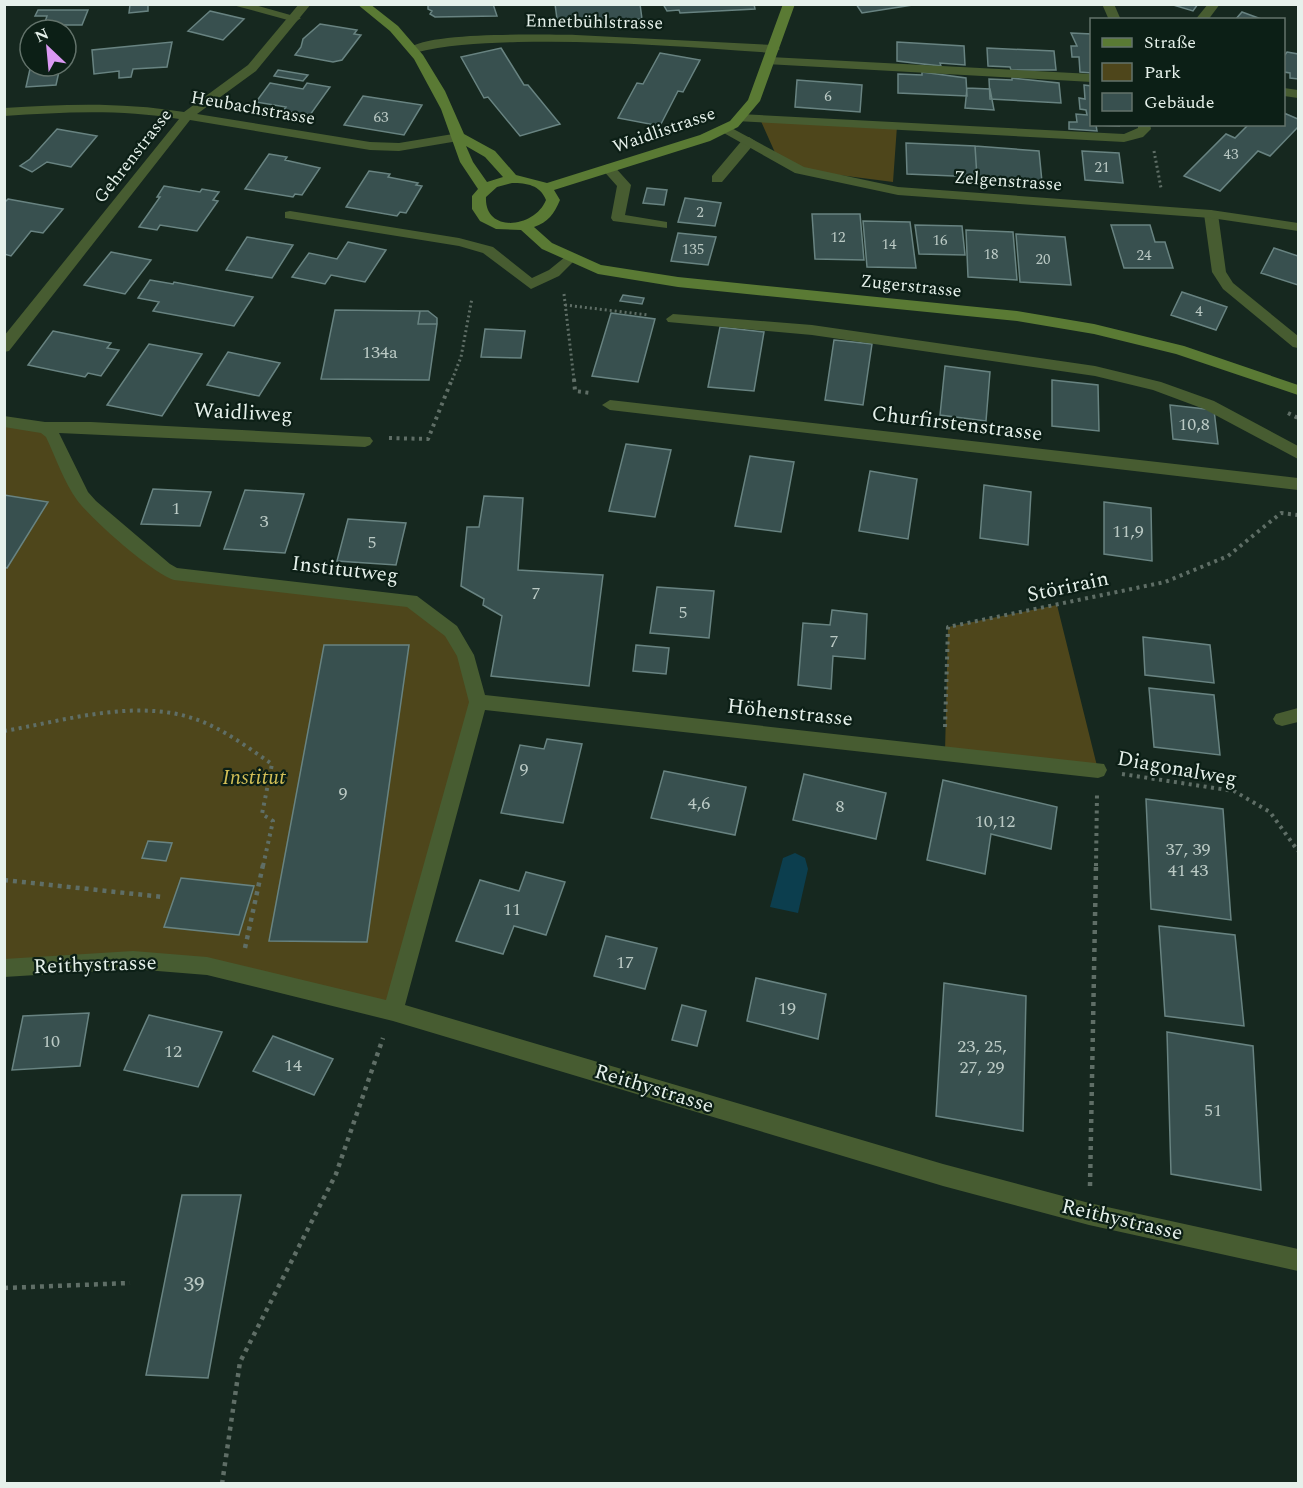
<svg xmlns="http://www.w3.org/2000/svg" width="1303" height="1488" font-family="Spectral,serif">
<rect width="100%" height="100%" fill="#16281f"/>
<path fill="#4e461b" d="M760,119L897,126L893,182L800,170L777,157Z
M5,421L45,428L82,495L164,569L411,601L451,631L478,702L393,1011L207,966L5,968Z
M1057,605L1098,770L945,752L948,627Z"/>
<path fill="#0c3e4e" d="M795,853L805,858L808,869L798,913L770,907L783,858Z"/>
<path fill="#38504f" stroke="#688381" stroke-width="1.5" d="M148,4V11L129,13L130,5Z
M428,4H493L497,16L435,17L430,14L432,11L428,9Z
M555,4H640L642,19L578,22L577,18L557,19Z
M663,4H754L755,9L680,13L679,10L667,11Z
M856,4H912V5L862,13Z
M1170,4H1198L1193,11Z
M38,10H88L82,25H44L47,16H35Z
M210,11L244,19L223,40L188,31Z
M1242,12L1264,20H1235Z
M320,24L357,30L354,34L361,35L342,60L333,62L295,55L301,47L303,39Z
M1071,33L1092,34V73L1080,72L1079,57H1072L1071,46H1077Z
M172,42L167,67L133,69L131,77L119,78V71L94,74L92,50Z
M897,42L964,46L965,65L940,63L941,66L897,61Z
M501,48L524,85H528L560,124L520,136L488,97L484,98L461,57Z
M987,48L1054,51L1056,70H1011L1010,67L988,66Z
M1287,52L1298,54V79L1290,78V73L1284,72V56Z
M660,53L700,60L683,92L678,91L660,126L618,118L637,83L643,84Z
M60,67L56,85L26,87L30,69Z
M278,70L308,75L303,81L274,76Z
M922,72L966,78L967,96L898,93V74L922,75Z
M1012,78L1059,83L1061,103L990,99L989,79L1012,80Z
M797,80L862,85L860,112L795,107Z
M270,83L303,89L307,83L330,87L310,115L283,111L286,107L256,102Z
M1084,85L1092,86V124L1120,126L1096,125L1097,131L1069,129V122H1077L1076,114L1087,115L1086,110L1080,109L1079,98L1085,99Z
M967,88L990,89L994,110L965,108Z
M363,96L422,105L404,135L344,125Z
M1284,113L1298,119V127L1270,156L1258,151L1220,191L1184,176L1226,134L1235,138L1249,124H1284Z
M57,129L97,136L71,167L47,162L32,172L20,166L30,159Z
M906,143L975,146L977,177L907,174Z
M975,146L1039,151L1042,182L977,177Z
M1082,151L1119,153L1123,183L1085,180Z
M269,154L287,157L285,160L320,168L302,195L295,194L293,197L245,189Z
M369,171L390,174L388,177L418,183L416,185L422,186L406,213L400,212L397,216L346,207Z
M164,186L200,192L202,189L219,192L213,200L218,201L197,231L160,225L157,230L139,227L160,197H157Z
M647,188L667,190L664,205L643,203Z
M685,198L721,203L715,226L678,222Z
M8,199L63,209L43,233L31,231L11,256L4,254V203Z
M812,214H860L864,260L815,259Z
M863,221L910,222L916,268L867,267Z
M915,225L962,226L965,255L919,254Z
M1111,225H1150L1155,242H1165L1173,268H1124Z
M966,230L1013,232L1017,280L968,277Z
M678,233L716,237L708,265L671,261Z
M1016,234L1065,237L1071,285L1020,282Z
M247,237L293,245L272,278L226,270Z
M348,242L386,250L365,282L331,275L325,284L292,277L309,253L337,259Z
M1274,248L1298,256V285L1261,273Z
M111,252L151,260L125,294L84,285Z
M150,280L173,284L174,282L253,297L234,326L153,311L159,302L138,298Z
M1182,292L1227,307L1216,330L1171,315Z
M623,295L644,298L642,304L620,301Z
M335,310L420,311L418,324H437L429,380L321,379Z
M420,311H428L437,318V324H418Z
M611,313L655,319L638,382L592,376Z
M720,327L764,332L754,391L708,387Z
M485,329L525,331L521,358L481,357Z
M53,331L111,343L107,348L119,350L101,376L88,373L85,377L28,365Z
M834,340L872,344L863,405L825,400Z
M149,344L202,354L162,416L107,405Z
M228,352L280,363L259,396L207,385Z
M945,366L990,372L986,421L940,415Z
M1052,380L1098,385L1099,431L1052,426Z
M1170,405L1214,410L1218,444L1173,439Z
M626,444L671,450L655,517L609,511Z
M750,456L794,462L781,532L735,526Z
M870,471L917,479L908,539L859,531Z
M984,485L1031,492L1028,545L980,538Z
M153,489L211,492L200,526L141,524Z
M245,490L304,494L285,553L224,549Z
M4,495L48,502L7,568L4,567Z
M484,496L523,498L518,570L603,575L589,686L491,676L502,616L483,605L484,599L461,586L467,527H479Z
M1104,502L1151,508L1152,561L1104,554Z
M348,519L406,523L396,565L337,561Z
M657,587L714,591L709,638L650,633Z
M832,610L867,614L865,659L833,656L831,689L798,685L803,623L830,625Z
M1143,637L1210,645L1214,683L1145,675Z
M324,645H409L367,942L269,941Z
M636,645L669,648L666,674L633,671Z
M1149,688L1214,695L1220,755L1154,747Z
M547,739L582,744L563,823L501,813L520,745L544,749Z
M664,771L746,787L735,835L651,818Z
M804,774L886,793L876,839L793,820Z
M943,780L1057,807L1051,849L991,834L985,874L927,860Z
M1146,799L1223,809L1231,920L1151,909Z
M148,841L172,843L166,861L142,858Z
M526,872L565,882L546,935L514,926L503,954L456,941L480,880L519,891Z
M181,878L254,886L239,935L164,927Z
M1159,926L1235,935L1244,1026L1165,1016Z
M606,936L657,948L645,989L594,976Z
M756,978L826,994L818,1039L747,1021Z
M944,983L1026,996L1023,1131L936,1116Z
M682,1005L706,1011L697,1046L672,1040Z
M89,1013L80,1066L12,1070L23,1016Z
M149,1015L222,1032L198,1087L124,1070Z
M1167,1032L1253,1046L1261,1190L1171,1174Z
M273,1036L333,1059L314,1095L253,1071Z
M182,1195H241L208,1378L146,1375Z"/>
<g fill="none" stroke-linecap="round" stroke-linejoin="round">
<path stroke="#5f6e66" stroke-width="3" stroke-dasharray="2 3" stroke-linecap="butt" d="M1154,151L1161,188
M564,294L574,380
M565,305L648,315
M452,380L461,357L472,298"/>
<path stroke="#5f6e66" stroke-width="4" stroke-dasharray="3 4.5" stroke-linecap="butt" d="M574,379L575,391L590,393
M1288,413L1298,418
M389,438L428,439L452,379
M945,727L948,627L1165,582L1228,556L1281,513L1298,515
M4,731C63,721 133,699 192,718C221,727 247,747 272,764L262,814L273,821L263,866
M1122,774L1234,791L1270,812L1298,851
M1096,866L1097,794"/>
<path stroke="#5f6e66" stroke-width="4.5" stroke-dasharray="4 5" stroke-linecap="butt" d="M4,880L163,897
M245,948L263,865
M1090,1186L1096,865
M4,1288L130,1283
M222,1484L240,1362L336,1174L383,1038"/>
<path fill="#475c31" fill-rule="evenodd" d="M229,4H251L301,18L295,22Z
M749,137L755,141L754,144L722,182H712V176L744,138Z
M608,164L613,165L631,185L625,215L667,222V228L613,221L611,218L617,186L601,168Z
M1211,210L1218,214L1226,272L1233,283L1298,336V348L1293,347L1223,289L1212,272L1204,214Z
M290,211L459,238L493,247L532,278L549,270L570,253L577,258L559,276L531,289L483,253L459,246L285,218V212Z
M673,314L812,325L1095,366L1161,382L1214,401L1298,446V459L1204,409L1153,390L1095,376L812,335L668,322L666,319Z
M1298,708V722L1282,726L1276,724L1273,719L1276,714Z"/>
<path fill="#475c31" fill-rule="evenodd" d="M299,4H311L256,71L197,114L370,142L399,143L459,133L465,137L464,140L399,151L370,150L190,120L9,351L4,352V336L179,119C120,109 64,112 4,116V108C67,104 122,102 184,112L248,65Z
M1102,4H1114L1121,20H1109Z
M1208,4H1220L1208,20H1195Z
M576,35L774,45L780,49L774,53C689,47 604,40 518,42C483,43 448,44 414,53L408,49C428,31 545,35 576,35Z
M770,57L1092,74V82L766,64L764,61Z
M1284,88L1298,90V98L1284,96Z
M740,114L1124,134L1138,128V124H1150L1151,129L1143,137L1124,142L736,121V115Z
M726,125L804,167L898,187L1211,210L1298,223V231L1211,218L898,195L795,173L722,132V126Z
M610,400L1298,478V490L610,410L602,405Z
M4,416L45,422H91L370,437L373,441L370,445L365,447L59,433L88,492L96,501L170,564L177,568L417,596L457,626L474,655L485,695L1104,764L1107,770L1104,776L1098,778L485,710L405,1005L943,1164L1089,1203L1298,1249V1271L1089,1225L943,1186L393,1021L207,975L133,969L4,977V959L133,951L207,957L386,1000L469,702L457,656L445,636L407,607L174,580C153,574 91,519 77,500C64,482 56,458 46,437L41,433L4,427Z"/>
<path fill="#5a7a34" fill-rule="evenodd" d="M357,4H370L398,26L423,55L445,91L464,134L495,151L516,175L547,183L700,135L730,121L748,100L783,4H795L760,101L738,127L710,141L554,190L560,200C554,214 548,222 534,227L552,243L601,265L678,277L1017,311L1094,324L1184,346L1298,385V395L1176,354L1094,334L1017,321L678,287L598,274L542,249L521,230L496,229L480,221L472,209V196L478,189L460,162L441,109L414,59L390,31ZM466,146L485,157L503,177L487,182L473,162ZM512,183C527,183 540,185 546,200C535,228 484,234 486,197L497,187Z"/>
</g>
<g text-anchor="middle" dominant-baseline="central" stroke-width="4.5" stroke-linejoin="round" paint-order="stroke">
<g font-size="15" fill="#bac9c4">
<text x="828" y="96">6</text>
<text x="381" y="117">63</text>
<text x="1231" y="154">43</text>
<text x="1102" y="167">21</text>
<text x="700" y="212">2</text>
<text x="838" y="237">12</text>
<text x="940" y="240">16</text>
<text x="889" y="244">14</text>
<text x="693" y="249">135</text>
<text x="991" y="254">18</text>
<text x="1144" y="255">24</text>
<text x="1043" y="259">20</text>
<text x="1199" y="311">4</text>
</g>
<g font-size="18" fill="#e6f1eb" stroke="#0c1f16">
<text transform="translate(594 22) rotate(1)">Ennetbühlstrasse</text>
<text transform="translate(253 108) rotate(10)">Heubachstrasse</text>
<text transform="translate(664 130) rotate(-19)">Waidlistrasse</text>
<text transform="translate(133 156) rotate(-52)">Gehrenstrasse</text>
<text transform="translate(1008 181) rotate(4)">Zelgenstrasse</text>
<text transform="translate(911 286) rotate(6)">Zugerstrasse</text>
</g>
<g font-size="18" fill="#bac9c4">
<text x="380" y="352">134a</text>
<text x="1194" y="424">10,8</text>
<text x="176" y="508">1</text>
<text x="264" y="521">3</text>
<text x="1128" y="531">11,9</text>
<text x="372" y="542">5</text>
<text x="536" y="593">7</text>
<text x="683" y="612">5</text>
<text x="834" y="641">7</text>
<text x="524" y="769">9</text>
<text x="343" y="793">9</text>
<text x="699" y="803">4,6</text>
<text x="840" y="806">8</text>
<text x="995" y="821">10,12</text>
<text x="1188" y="849">37, 39<tspan x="1188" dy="21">41 43</tspan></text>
<text x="512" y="909">11</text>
<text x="625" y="962">17</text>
<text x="787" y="1008">19</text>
<text x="51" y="1041">10</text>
<text x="982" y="1046">23, 25,<tspan x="982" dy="21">27, 29</tspan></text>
<text x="173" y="1051">12</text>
<text x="293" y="1065">14</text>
<text x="1213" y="1110">51</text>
</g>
<g font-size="21" fill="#e6f1eb" stroke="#0c1f16">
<text transform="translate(243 413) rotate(3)">Waidliweg</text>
<text transform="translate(957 424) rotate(7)">Churfirstenstrasse</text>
<text transform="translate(345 570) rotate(7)">Institutweg</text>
<text transform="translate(1068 587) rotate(-12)">Störirain</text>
<text transform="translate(790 713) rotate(6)">Höhenstrasse</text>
<text transform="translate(1177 769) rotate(10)">Diagonalweg</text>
<text transform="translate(95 965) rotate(-2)">Reithystrasse</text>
<text transform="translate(654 1089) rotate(17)">Reithystrasse</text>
<text transform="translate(1122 1220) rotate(13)">Reithystrasse</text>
</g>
<g font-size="21" font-style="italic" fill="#d2bf57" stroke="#0c1f16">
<text x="254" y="778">Institut</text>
</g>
<g font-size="21" fill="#bac9c4">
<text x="194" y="1285">39</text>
</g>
</g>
<rect width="1303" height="1488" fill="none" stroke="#e6f1eb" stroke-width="12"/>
<rect x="1090" y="18" width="195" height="108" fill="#0c1f16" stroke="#63736b" stroke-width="1.5"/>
<rect x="1102" y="38" width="30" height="9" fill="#5a7a34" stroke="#63736b" stroke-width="1.5"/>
<text x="1144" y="48" font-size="18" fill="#e6f1eb">Straße</text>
<rect x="1102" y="63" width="30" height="18" fill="#4e461b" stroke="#63736b" stroke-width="1.5"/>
<text x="1144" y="78" font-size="18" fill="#e6f1eb">Park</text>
<rect x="1102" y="93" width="30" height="18" fill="#38504f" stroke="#63736b" stroke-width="1.5"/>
<text x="1144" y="108" font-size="18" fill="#e6f1eb">Gebäude</text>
<g transform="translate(48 48) rotate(334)"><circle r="28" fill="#0c1f16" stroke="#63736b" stroke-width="1.5"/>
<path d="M0-4.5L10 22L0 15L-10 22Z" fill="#dc99f4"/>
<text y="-9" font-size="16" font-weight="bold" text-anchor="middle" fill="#e6f1eb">N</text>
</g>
</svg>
